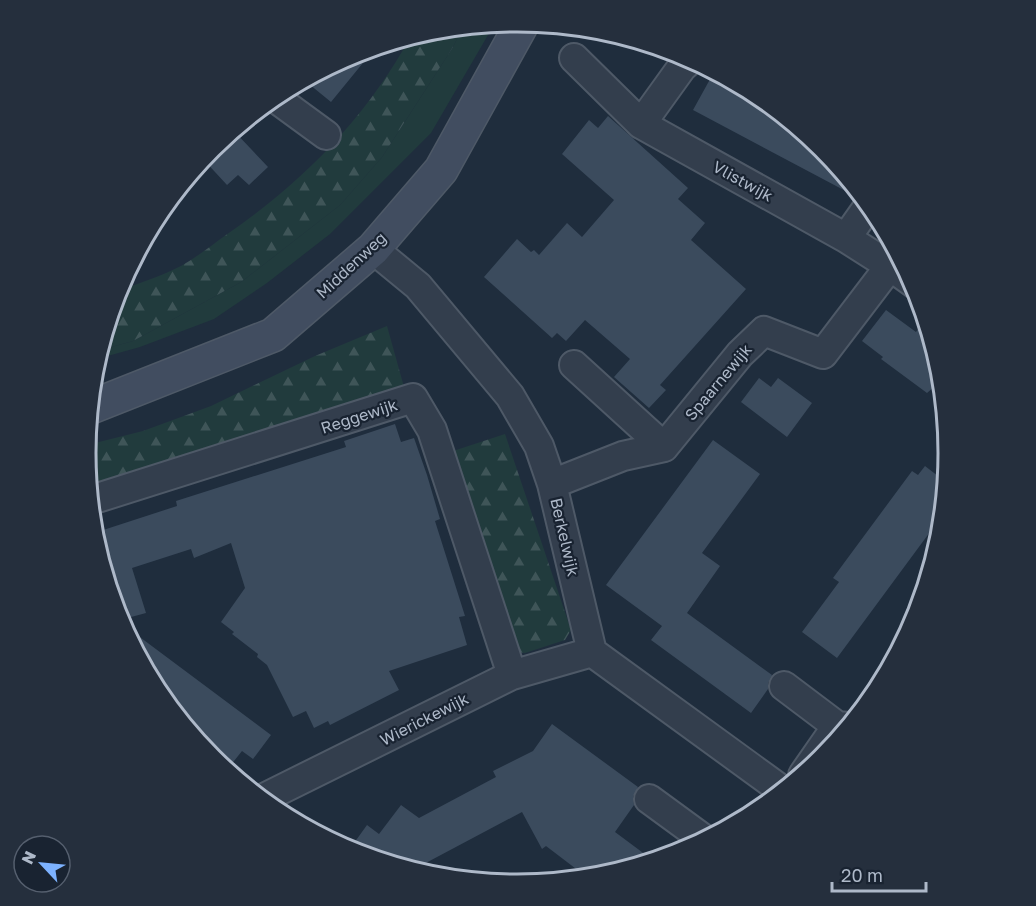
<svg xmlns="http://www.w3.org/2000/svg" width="1036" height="906" font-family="'Golos Text',sans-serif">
<defs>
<pattern id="forest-firs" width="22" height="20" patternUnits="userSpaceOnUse" patternTransform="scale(1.5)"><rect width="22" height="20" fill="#213b3d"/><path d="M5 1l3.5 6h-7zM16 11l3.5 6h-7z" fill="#3f5558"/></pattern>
</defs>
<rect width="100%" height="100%" fill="#1f2d3d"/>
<path fill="#213b3d" d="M495,23L431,133L330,234L267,283L214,319L140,347L97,359L100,350L133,341L241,282L340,205L382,157L453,47L463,26Z"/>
<path fill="url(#forest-firs)" d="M463,26L453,47L382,157L340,205L241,282L133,341L100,350L118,291C139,283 162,276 181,266C197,257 212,245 226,235C303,182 366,118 411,36L434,29Z
M387,326L404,387L90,489L87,445L143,431L211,406L315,356Z
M505,434L571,630L565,640L525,653L510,651L444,454Z"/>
<path fill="#3b4b5d" d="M376,47L331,102L304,80L353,54Z
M714,72L751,90L765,100L823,147L860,192L855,196L693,110Z
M608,116L688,188L678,199L705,223L691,240L746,289L660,385L666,390L649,408L614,377L630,359L585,320L566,341L557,333L552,338L484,277L517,239L531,252L534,250L539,255L567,223L582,237L614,200L562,154L589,120L598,128Z
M233,130L268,167L249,185L238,175L227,185L203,159L213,147Z
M886,310L916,332L926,317L942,369L943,379L927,393L881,359L883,357L862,341Z
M759,378L771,387L778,378L812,403L787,437L741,402Z
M395,424L401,442L414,438L427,475L440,519L435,521L465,616L459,617L467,645L389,671L399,690L330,725L328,721L314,728L306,711L293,717L267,665L257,657L258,654L232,634L234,632L221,622L245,588L231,543L194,558L191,549L132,568L146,613L120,620L94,533L177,506L176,501L346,447L344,441Z
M713,440L760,474L702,553L720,566L687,613L772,675L768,683V689L751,713L651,640L662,626L606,585Z
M925,466L947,483L944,513L837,658L802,632L839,582L833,578L844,563L912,471L918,475Z
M121,623L271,735L253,759L242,751L230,766L218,756L215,760L212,758L159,693Z
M552,724L638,787L633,797L634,805L615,832L654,861L602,877L588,878L546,846L542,849L522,812L422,865L430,871L429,875L349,850L367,825L379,834L401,805L419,818L496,777L493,771L533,751Z"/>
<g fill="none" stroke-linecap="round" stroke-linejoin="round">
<defs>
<path id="street" d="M574,58L641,124
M692,58L682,67L641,124L846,238
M274,97L326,135
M373,249L418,286L510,396L539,446L552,484L592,652L783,791
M890,266L915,284
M574,365L664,447
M552,484L623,456L664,447L740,354L764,331L823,354L890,266L846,238L870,204
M91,500L413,398L432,430L512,675
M784,686L837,726
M803,775L837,726L849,727
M262,799L512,675L592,652
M649,799L705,840"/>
<path id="secondary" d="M91,407L273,335L373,249L441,170L523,22"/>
</defs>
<use href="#street" stroke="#4e5967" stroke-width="32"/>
<use href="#secondary" stroke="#4e5967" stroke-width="36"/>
<use href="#street" stroke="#333e4d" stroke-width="28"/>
<use href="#secondary" stroke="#414d60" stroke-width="33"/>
</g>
<g text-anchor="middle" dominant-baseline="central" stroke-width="4.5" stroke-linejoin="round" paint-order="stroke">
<g font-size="16" fill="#aeb9c9" stroke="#192331">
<text transform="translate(743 181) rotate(29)">Vlistwijk</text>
<text transform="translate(351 265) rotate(-43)">Middenweg</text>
<text transform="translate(718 382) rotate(-50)">Spaarnewijk</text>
<text transform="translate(359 416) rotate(-18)">Reggewijk</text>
<text transform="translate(565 537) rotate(77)">Berkelwijk</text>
<text transform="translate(424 719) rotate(-27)">Wierickewijk</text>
</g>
</g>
<path d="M0 0H1036V906H0ZM96 453a421 421 0 1 1 842 0a421 421 0 1 1-842 0Z" fill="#252f3d" fill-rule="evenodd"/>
<path fill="none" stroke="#aeb9c9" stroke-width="3" d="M96 453a421 421 0 1 1 842 0a421 421 0 1 1-842 0Z"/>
<g transform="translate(42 864) rotate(296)"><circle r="28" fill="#192331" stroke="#555f6e" stroke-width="1.5"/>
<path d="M0-4.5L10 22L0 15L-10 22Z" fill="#7db2ff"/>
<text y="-9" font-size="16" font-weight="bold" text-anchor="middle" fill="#aeb9c9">N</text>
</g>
<path d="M832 882v9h94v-9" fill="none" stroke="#aeb9c9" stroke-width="3"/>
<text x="841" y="882" font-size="18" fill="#aeb9c9" stroke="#192331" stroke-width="4.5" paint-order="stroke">20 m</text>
</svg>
